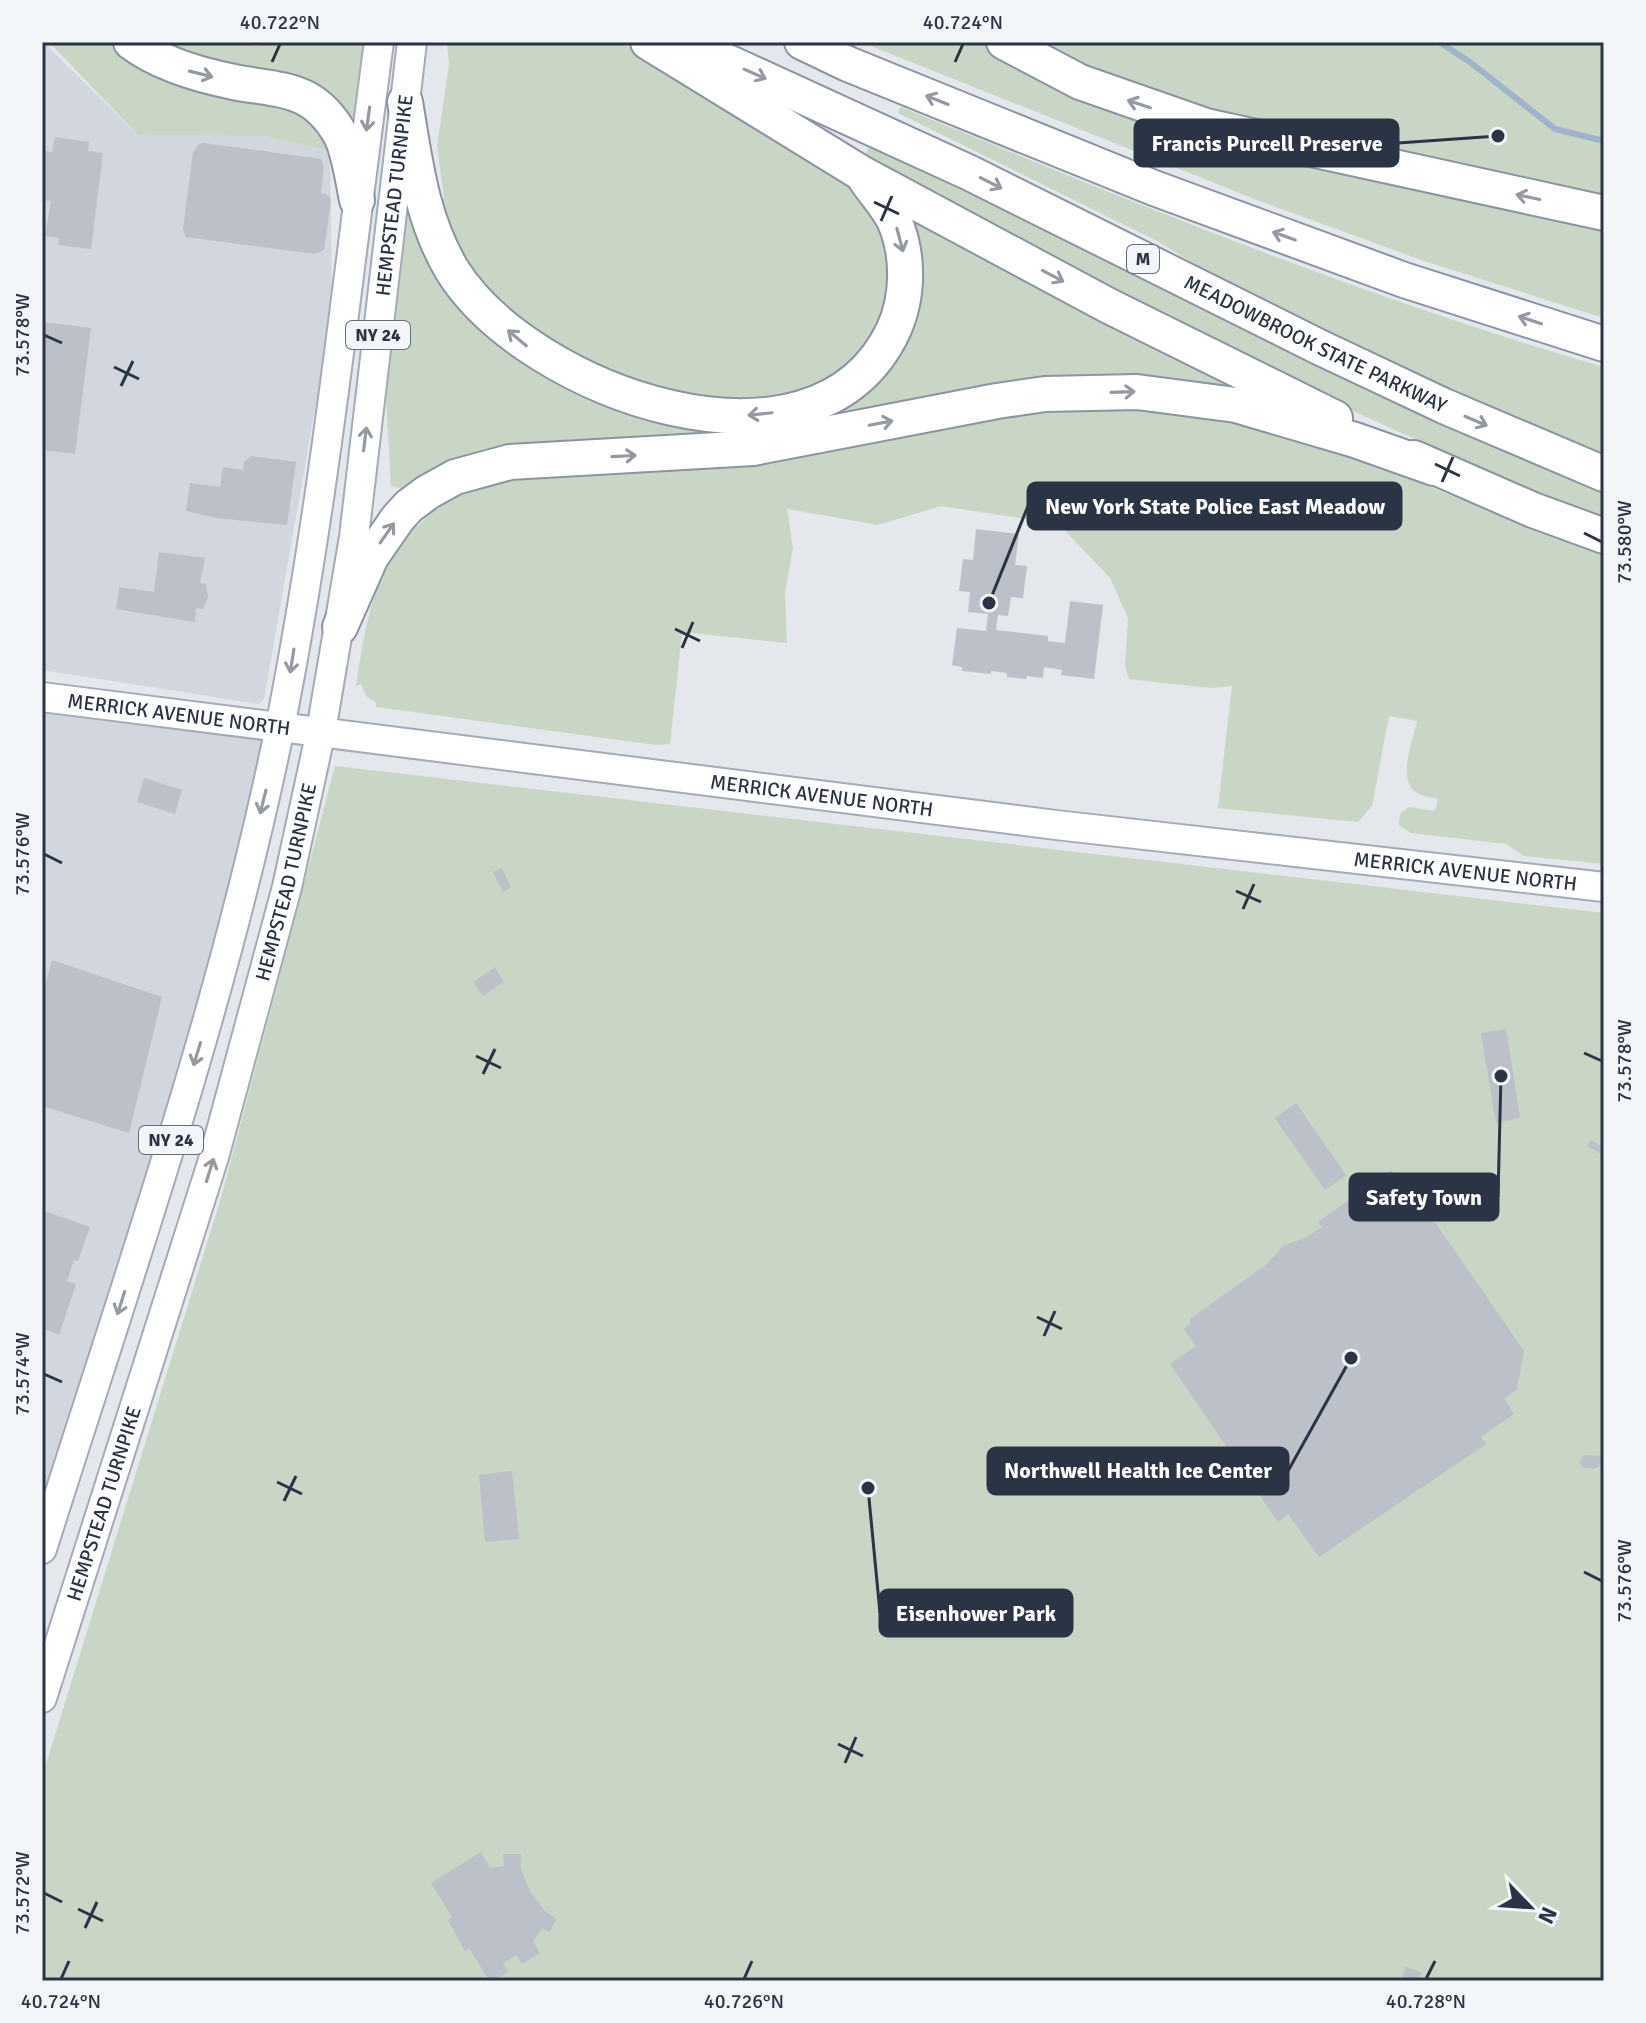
<svg xmlns="http://www.w3.org/2000/svg" width="1646" height="2023" font-family="Signika,sans-serif">
<rect width="100%" height="100%" fill="#e4e7ec"/>
<path fill="#d2d6de" d="M43,42L138,135L265,136L327,150L330,156L332,312L264,699L259,704L42,670Z
M42,699L277,728L42,1543Z"/>
<path fill="#c9d5c5" d="M49,42H116L290,100L329,141L327,150L265,136L138,135Z
M147,42H235L256,46L289,42H365L355,122L350,125Z
M447,42H620L821,157L864,195L891,245L895,293L881,335L813,395L737,405L630,386L525,331L456,257L433,202L444,198L437,146L449,65Z
M861,42H985L1009,60L1604,228V318L1424,261L1257,200Z
M1034,42H1604V200L1145,95Z
M901,107C1132,202 1363,298 1604,367V457L1552,438L1328,334L1222,281L1159,242L898,113Z
M869,146L1481,438L1604,490V519C1414,443 1230,356 1049,261C986,229 926,191 865,156Z
M409,197L415,229L425,237L483,326L730,429L721,442L409,490L391,486L386,398Z
M917,218L1251,389L847,418L841,410C874,385 910,356 916,313C919,290 912,248 911,224Z
M1192,408L1356,456L1452,496L1604,548V864L1524,856L1506,844L1411,833L1399,825L1400,814L1409,807L1435,811L1438,799C1432,797 1424,797 1419,794C1395,783 1413,741 1417,721L1389,716L1372,806L1358,822L1218,808L1232,686L1211,688L1129,679L1125,666L1128,618L1110,578L1059,524L941,506L878,525L787,509L793,548L785,593L787,643L682,632L670,744L656,745L376,707V703L366,696L361,684L356,686C365,627 374,569 413,521L417,527L425,519L422,513L461,489L500,478L1020,409Z
M335,766L1604,913V1981H42V1777L221,1198Z"/>
<g fill="none" stroke-linecap="round" stroke-linejoin="round">
<path stroke="#9fb3cb" stroke-width="6" d="M1439,42L1470,62L1555,129L1604,141"/>
</g>
<path fill="#bbc0c9" d="M55,137L89,142L88,151L103,153L91,249L58,245L59,238L45,236L51,201L42,200V151L52,152Z
M204,143L321,159L324,167L321,193L329,196L331,201L324,250L315,254L186,237L183,229L193,152L199,144Z
M42,322L91,328L75,454L42,450Z
M251,456L296,462L287,525L216,518L186,511L190,483L220,487L223,467L243,470L244,462Z
M976,529L1019,534L1015,565L1027,566L1023,598L1011,597L1008,616L998,615L996,630L1048,636V641L1065,643L1070,601L1103,605L1094,679L1061,675L1062,670L1044,667L1043,678L1027,676L1026,679L1007,677V673L991,671V674L962,671V667L952,665L957,628L986,631L988,614L968,612L970,592L959,591L963,559L973,560Z
M159,552L205,558L200,583L206,584L208,597L203,609L196,608L195,622L116,609L119,587L154,592Z
M144,778L182,790L175,814L137,802Z
M502,868L511,887L503,892L493,872Z
M52,960L162,997L129,1133L42,1106V996Z
M495,967L504,982L483,996L473,982Z
M1506,1029L1520,1118L1496,1123L1481,1033Z
M1296,1103L1346,1175L1325,1190L1275,1118Z
M1591,1140L1604,1148L1601,1154L1587,1146Z
M1391,1170L1403,1187L1408,1183L1524,1351L1517,1389L1504,1399L1514,1414L1481,1437L1486,1444L1319,1557L1288,1514L1278,1522L1170,1364L1196,1346L1184,1329L1191,1323L1190,1319L1267,1264L1283,1246L1307,1237L1322,1227L1318,1222Z
M42,1210L90,1227L78,1261L74,1260L67,1281L76,1284L59,1335L42,1328Z
M1584,1455L1604,1456V1463L1594,1469L1583,1467L1579,1463Z
M512,1471L519,1539L485,1542L479,1475Z
M481,1852L490,1868L504,1866L503,1854H521V1869L530,1892L545,1911L557,1919L549,1932L542,1928L533,1941L540,1953L522,1964L516,1955L503,1963L508,1972L492,1981H489L469,1948L465,1951L448,1920L452,1917L431,1883Z
M1406,1967L1421,1972L1418,1981L1402,1977Z"/>
<g fill="none" stroke-linecap="round" stroke-linejoin="round">
<defs>
<g id="major">
<path id="s1" d="M42,697L1056,825L1604,887"/>
<path d="M42,1549C128,1277 223,1007 280,727C325,501 348,271 379,42"/>
<path id="s2" d="M42,1698L214,1157L287,887L321,731L354,537L412,42"/>
</g>
<g id="highway">
<path d="M131,42C160,64 199,75 234,82C280,91 313,86 340,134C349,150 353,181 357,200"/>
<path d="M648,42L861,173L1109,306L1335,418"/>
<path id="s3" d="M684,42L970,173L1319,347L1444,406L1604,474"/>
<path d="M802,42L848,64L1154,188L1404,280L1604,344"/>
<path d="M1004,42L1080,82L1206,126L1604,213"/>
<path d="M405,102C415,161 421,218 452,270C527,391 814,496 893,331C909,297 909,254 894,220C887,206 875,193 866,180"/>
<path d="M1414,458L1533,510L1604,536"/>
<path d="M340,627L371,557L398,518L409,506L428,492L455,477L510,462L753,448L997,401L1045,394L1137,392L1236,405L1355,440L1434,468"/>
</g>
</defs>
<use href="#major" stroke="#a3abb7" stroke-width="32"/>
<use href="#highway" stroke="#8b94a2" stroke-width="38"/>
<use href="#major" stroke="#fff" stroke-width="28"/>
<use href="#highway" stroke="#fff" stroke-width="34"/>
</g>
<defs><path id="oneway-shaft" d="M-6 0H5M1.5-3L5.5 0L1.5 3" fill="none" stroke-width="1.6" stroke-linecap="round" stroke-linejoin="round" transform="scale(2)"/></defs>
<g stroke="#959aa2">
<use href="#oneway-shaft" transform="translate(201 74) rotate(14)"/>
<use href="#oneway-shaft" transform="translate(755 74) rotate(24)"/>
<use href="#oneway-shaft" transform="translate(937 100) rotate(-158)"/>
<use href="#oneway-shaft" transform="translate(1139 104) rotate(-162)"/>
<use href="#oneway-shaft" transform="translate(368 119) rotate(98)"/>
<use href="#oneway-shaft" transform="translate(991 183) rotate(27)"/>
<use href="#oneway-shaft" transform="translate(1528 197) rotate(-168)"/>
<use href="#oneway-shaft" transform="translate(1284 236) rotate(-160)"/>
<use href="#oneway-shaft" transform="translate(900 240) rotate(75)"/>
<use href="#oneway-shaft" transform="translate(1053 276) rotate(28)"/>
<use href="#oneway-shaft" transform="translate(1530 320) rotate(-162)"/>
<use href="#oneway-shaft" transform="translate(517 338) rotate(-140)"/>
<use href="#oneway-shaft" transform="translate(1123 392) rotate(-2)"/>
<use href="#oneway-shaft" transform="translate(760 414) rotate(174)"/>
<use href="#oneway-shaft" transform="translate(1476 421) rotate(23)"/>
<use href="#oneway-shaft" transform="translate(881 423) rotate(-11)"/>
<use href="#oneway-shaft" transform="translate(365 439) rotate(-83)"/>
<use href="#oneway-shaft" transform="translate(624 456) rotate(-3)"/>
<use href="#oneway-shaft" transform="translate(387 533) rotate(-55)"/>
<use href="#oneway-shaft" transform="translate(292 661) rotate(99)"/>
<use href="#oneway-shaft" transform="translate(263 802) rotate(104)"/>
<use href="#oneway-shaft" transform="translate(197 1054) rotate(107)"/>
<use href="#oneway-shaft" transform="translate(210 1170) rotate(-73)"/>
<use href="#oneway-shaft" transform="translate(121 1303) rotate(108)"/>
</g>
<path fill="none" stroke="#2b3444" stroke-width="3" d="M272,62L280,44M955,62L963,44M874,202L899,214M881,221L892,196M44,335L62,343M114,367L139,379M121,386L133,361M1435,464L1460,476M1442,482L1453,457M1584,533L1602,542M675,629L700,641M682,648L693,622M44,854L62,863M1236,891L1261,902M1243,909L1254,884M1584,1053L1602,1061M476,1056L501,1068M483,1074L495,1049M1037,1317L1062,1329M1044,1336L1055,1311M44,1374L62,1382M277,1482L302,1494M284,1501L296,1476M1584,1572L1602,1581M838,1744L863,1756M845,1763L856,1737M44,1893L62,1902M78,1909L103,1921M85,1928L97,1902M61,1979L69,1961M744,1979L752,1961M1426,1979L1435,1961"/>
<g text-anchor="middle" dominant-baseline="central" stroke-width="6" stroke-linejoin="round" paint-order="stroke">
<g fill="#f3f6f9" stroke="#676e7a" stroke-width="2">
<rect x="1127" y="245" width="32" height="28" rx="6"/>
<rect x="346" y="321" width="64" height="28" rx="6"/>
<rect x="139" y="1126" width="64" height="28" rx="6"/>
</g>
<g font-size="18" font-weight="bold" fill="#2b3444">
<text x="1143" y="259">M</text>
<text x="378" y="335">NY 24</text>
<text x="171" y="1140">NY 24</text>
</g>
<g font-size="20" fill="#2b3444" stroke="#f3f6f9">
<text stroke="none"><textPath href="#s2" startOffset="1548">HEMPSTEAD TURNPIKE</textPath></text>
<text stroke="none"><textPath href="#s3" startOffset="700">MEADOWBROOK STATE PARKWAY</textPath></text>
<text stroke="none"><textPath href="#s1" startOffset="138">MERRICK AVENUE NORTH</textPath></text>
<text stroke="none"><textPath href="#s1" startOffset="786">MERRICK AVENUE NORTH</textPath></text>
<text stroke="none"><textPath href="#s1" startOffset="1434">MERRICK AVENUE NORTH</textPath></text>
<text stroke="none"><textPath href="#s2" startOffset="852">HEMPSTEAD TURNPIKE</textPath></text>
<text stroke="none"><textPath href="#s2" startOffset="204">HEMPSTEAD TURNPIKE</textPath></text>
</g>
</g>
<path fill="none" stroke="#2b3444" stroke-width="3" d="M1498 136L1398 143M989 603L1028 506M1501 1076L1498 1197M1351 1358L1288 1471M868 1488L880 1613"/>
<g fill="#2b3444" stroke="#f3f6f9" stroke-width="3">
<circle cx="1498" cy="136" r="8"/>
<circle cx="989" cy="603" r="8"/>
<circle cx="1501" cy="1076" r="8"/>
<circle cx="1351" cy="1358" r="8"/>
<circle cx="868" cy="1488" r="8"/>
</g>
<g fill="#2b3444" stroke="#2b3444" stroke-width="3">
<rect x="1135" y="120" width="263" height="46" rx="8"/>
<rect x="1028" y="483" width="373" height="46" rx="8"/>
<rect x="1350" y="1174" width="148" height="46" rx="8"/>
<rect x="988" y="1448" width="300" height="46" rx="8"/>
<rect x="880" y="1590" width="192" height="46" rx="8"/>
</g>
<g font-size="22" text-anchor="middle" font-weight="bold" fill="#fff">
<text x="1267" y="151">Francis Purcell Preserve</text>
<text x="1215" y="514">New York State Police East Meadow</text>
<text x="1424" y="1205">Safety Town</text>
<text x="1138" y="1478">Northwell Health Ice Center</text>
<text x="976" y="1621">Eisenhower Park</text>
</g>
<rect width="1646" height="2023" fill="none" stroke="#f3f6f9" stroke-width="88"/>
<g transform="translate(1530 1907) rotate(115)" stroke="#f3f6f9" stroke-width="6" paint-order="stroke">
<path d="M0-6L14 30L0 20L-14 30Z" fill="#2b3444"/>
<text y="-12" font-size="22" font-weight="bold" text-anchor="middle" fill="#2b3444">N</text>
</g>
<rect x="44" y="44" width="1558" height="1935" fill="none" stroke="#2b3444" stroke-width="3"/>
<g font-size="20" text-anchor="middle" fill="#2b3444">
<text x="280" y="29">40.722°N</text>
<text x="963" y="29">40.724°N</text>
<text transform="translate(22 335) rotate(-90)" y="7">73.578°W</text>
<text transform="translate(1624 542) rotate(-90)" y="7">73.580°W</text>
<text transform="translate(22 854) rotate(-90)" y="7">73.576°W</text>
<text transform="translate(1624 1061) rotate(-90)" y="7">73.578°W</text>
<text transform="translate(22 1374) rotate(-90)" y="7">73.574°W</text>
<text transform="translate(1624 1581) rotate(-90)" y="7">73.576°W</text>
<text transform="translate(22 1893) rotate(-90)" y="7">73.572°W</text>
<text x="61" y="2008">40.724°N</text>
<text x="744" y="2008">40.726°N</text>
<text x="1426" y="2008">40.728°N</text>
</g>
</svg>
